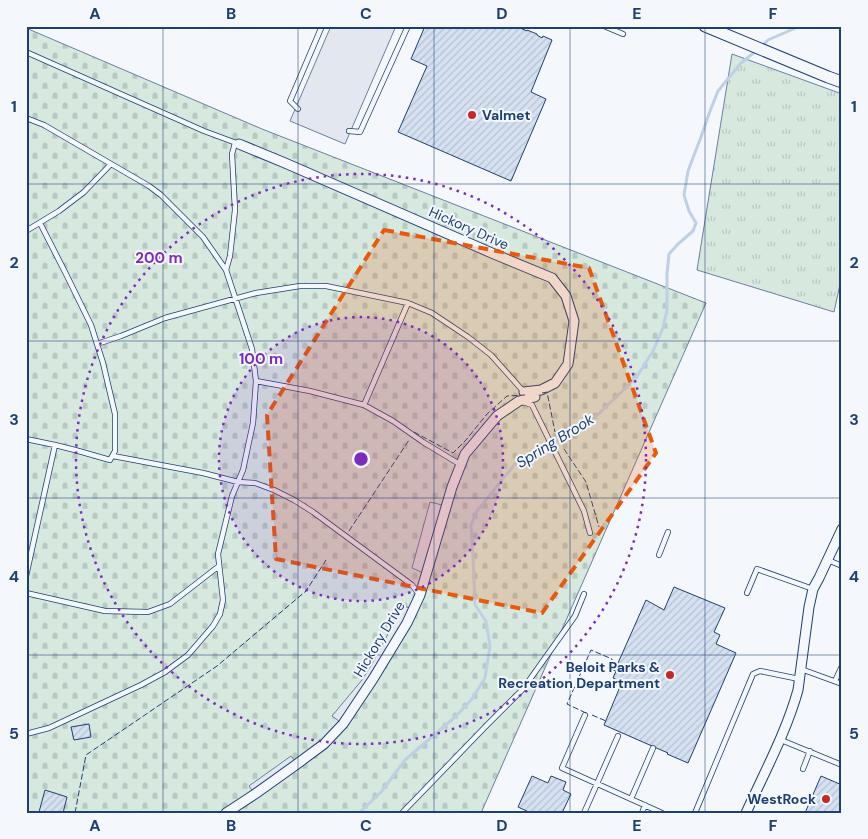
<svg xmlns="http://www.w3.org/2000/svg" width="868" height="839" font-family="'DM Sans',sans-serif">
<defs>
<pattern id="cemetery-stones" width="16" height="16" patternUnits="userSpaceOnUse" patternTransform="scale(1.25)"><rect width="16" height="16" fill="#d7e8df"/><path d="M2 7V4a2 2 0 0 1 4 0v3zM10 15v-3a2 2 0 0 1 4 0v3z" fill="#b8c8c3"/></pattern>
<pattern id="park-tufts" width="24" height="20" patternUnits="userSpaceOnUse" patternTransform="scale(1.25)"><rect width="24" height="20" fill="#d7e8df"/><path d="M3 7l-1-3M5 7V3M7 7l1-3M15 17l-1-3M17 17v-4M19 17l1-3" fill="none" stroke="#b8c8c3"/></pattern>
<pattern id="building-hatch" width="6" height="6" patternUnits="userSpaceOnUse" patternTransform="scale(1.25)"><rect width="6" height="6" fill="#d5e0f0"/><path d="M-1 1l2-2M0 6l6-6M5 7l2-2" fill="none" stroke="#b6c1d1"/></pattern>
</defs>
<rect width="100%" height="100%" fill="#f4f7fb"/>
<path fill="url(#cemetery-stones)" stroke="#687fa3" d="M26,28L262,129L706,303L481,813H26Z"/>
<path fill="url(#park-tufts)" stroke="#687fa3" d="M732,54L842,94V275L834,312L697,270Z"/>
<path fill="#e3e8f0" stroke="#687fa3" d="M331,26H396L345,144L290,121Z
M430,502L446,506L426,574L412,568Z
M400,605L413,609L343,724L332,716L362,680L372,664L389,632Z
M291,756L297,764L255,794L249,786Z"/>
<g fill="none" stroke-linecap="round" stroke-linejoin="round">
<path stroke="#bed0e5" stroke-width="3" d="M761,47L768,40L800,26
M359,813L382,791L405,760L455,717L472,699L485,678L490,646L486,621L475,605L473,556L471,525L477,511L515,464L535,451L561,439L589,423L636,378L653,351L663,328L667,310V274L669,254L678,244L693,231L696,223L689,211L684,195L688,171L701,137L710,111L718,91L741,63L756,51"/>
</g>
<path fill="url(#building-hatch)" stroke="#1d3f73" d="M425,26H521L520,28L527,31V30L537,34V35L542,38L543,36L552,40L531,92L546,99L511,181L398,132L427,66L411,59Z
M674,587L725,608L714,632L720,635L716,644L736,653L688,763L667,754L668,753L604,725L622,682L613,678L616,671L608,668L612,661L618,663L646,600L664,610Z
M89,724L91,737L74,740L71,727Z
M532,776L548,783L551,776L566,782L563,790L571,794L562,813H531L518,807Z
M821,776L842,785V813H805Z
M45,790L67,797L63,813L39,812Z"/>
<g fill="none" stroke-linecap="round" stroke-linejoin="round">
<defs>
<path id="service" d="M604,26L623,34
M26,52L204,131L239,144
M298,109L290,101L322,26
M26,118L44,125L75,143L149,186L161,195L203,237L226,270L252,349L256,381L253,423L243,470L232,496L218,554L223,600L220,614L213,626L188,655L165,672L141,685L49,728L26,734
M349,131L360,132L408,26
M40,223L66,274L91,325L103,363L115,414V451L110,460L75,450L55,445
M26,231L59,211L84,192L111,164
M226,270L230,256L235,210L232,154L235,143
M97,344L121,336L165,318L256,293L300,286H326L408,303L432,313L468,337L491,355L524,392
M256,381L310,391L364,405L393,421L423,442L461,465
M523,402L532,405L584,511L590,533
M364,405L408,303
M26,439L55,445L26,576
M113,456L203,473L238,482L255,483L274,490L294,500L313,512L412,585L419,594
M659,555L668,532
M828,560L842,566
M26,593L105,611L148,612L170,604L219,566
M747,593L757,569L813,589
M801,669L842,684
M835,681L842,666
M585,715L562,768L662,813
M781,740L842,765
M803,769L810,751
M631,799L653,748
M402,813L486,726L523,689L575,616L584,594
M584,813L618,736
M642,813L645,805
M695,813L753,674L760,671L799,679"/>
<path id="minor" d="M239,144L285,163L494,254L552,278L566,296L574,321L568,364L555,383L541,390L524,392
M226,813L255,794L297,764L324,744L343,724L373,679L407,623L420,595L452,487L465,454L476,441L497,416L519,401L535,397
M746,813C764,773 786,733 798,690L809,607L813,589L819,578L842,529"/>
<path id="tertiary" d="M705,26L828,77L842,82"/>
</defs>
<use href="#service" stroke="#1d3f73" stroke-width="6"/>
<use href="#minor" stroke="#1d3f73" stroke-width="11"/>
<use href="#tertiary" stroke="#1d3f73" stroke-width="13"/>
<use href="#service" stroke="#f4f7fb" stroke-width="4.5"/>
<use href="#minor" stroke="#f4f7fb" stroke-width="9"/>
<use href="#tertiary" stroke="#f4f7fb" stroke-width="11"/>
<path stroke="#1d3f73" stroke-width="1" stroke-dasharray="6 2.5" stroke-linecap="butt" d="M542,393L547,392L555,432
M414,432L453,453L466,440L487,414L507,396L525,395
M564,449L586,482L599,527
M349,531L409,440
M586,713L567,704L591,650L612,659V661
M592,715L606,721
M75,813L86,755L217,666L306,591L326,560"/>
</g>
<path fill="#e8590c" fill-opacity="0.2" stroke="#e8590c" stroke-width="4" stroke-dasharray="10 6" stroke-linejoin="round" d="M384,230L589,268L656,453L542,613L276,559L267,415Z"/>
<path fill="none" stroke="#1d3f73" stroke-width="1" stroke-opacity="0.55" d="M163,26V813M298,26V813M434,26V813M570,26V813M705,26V813M26,184H842M26,341H842M26,498H842M26,655H842"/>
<circle cx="361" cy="459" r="142" fill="#7b2cbf" fill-opacity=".12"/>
<g fill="none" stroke="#7b2cbf" stroke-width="2.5" stroke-dasharray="2.5 5">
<circle cx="361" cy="459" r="142"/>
<circle cx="361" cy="459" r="285"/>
</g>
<g fill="#c62828" stroke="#f4f7fb" stroke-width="2">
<circle cx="472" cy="115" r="5"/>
<circle cx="670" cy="675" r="5"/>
<circle cx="826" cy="799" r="5"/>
</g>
<g text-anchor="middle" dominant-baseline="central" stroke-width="4" stroke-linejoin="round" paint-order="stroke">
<g font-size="14" font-weight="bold" fill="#1d3f73" stroke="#f4f7fb" text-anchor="end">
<text x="482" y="115" text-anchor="start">Valmet</text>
<text x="660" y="667">Beloit Parks &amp;<tspan x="660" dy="16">Recreation Department</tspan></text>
<text x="816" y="799">WestRock</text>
</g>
<g font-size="14" fill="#1d3f73" stroke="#f4f7fb">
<text transform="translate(469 228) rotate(24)">Hickory Drive</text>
<text transform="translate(379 639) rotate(-59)">Hickory Drive</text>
</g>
<g font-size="15" font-style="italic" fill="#1d3f73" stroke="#f4f7fb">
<text transform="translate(555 441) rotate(-32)">Spring Brook</text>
</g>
</g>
<circle cx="361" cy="459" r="8" fill="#7b2cbf" stroke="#f4f7fb" stroke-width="2.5"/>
<g font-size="15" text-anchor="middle" font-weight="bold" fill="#7b2cbf" stroke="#f4f7fb" stroke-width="4" stroke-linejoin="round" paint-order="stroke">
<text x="159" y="263">200 m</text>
<text x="261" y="364">100 m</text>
</g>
<rect width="868" height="839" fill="none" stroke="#f4f7fb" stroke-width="55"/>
<rect x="28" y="28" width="812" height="784" fill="none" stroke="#1d3f73" stroke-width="2"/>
<g font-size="16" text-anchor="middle" font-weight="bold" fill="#1d3f73">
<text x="95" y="19">A</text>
<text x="231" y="19">B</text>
<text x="366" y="19">C</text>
<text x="502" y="19">D</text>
<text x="637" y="19">E</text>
<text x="773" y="19">F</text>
<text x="14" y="112">1</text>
<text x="854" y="112">1</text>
<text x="14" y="268">2</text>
<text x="854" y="268">2</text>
<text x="14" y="425">3</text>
<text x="854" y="425">3</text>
<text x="14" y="582">4</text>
<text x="854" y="582">4</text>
<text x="14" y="739">5</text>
<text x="854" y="739">5</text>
<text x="95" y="831">A</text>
<text x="231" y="831">B</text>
<text x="366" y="831">C</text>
<text x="502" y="831">D</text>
<text x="637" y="831">E</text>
<text x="773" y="831">F</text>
</g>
</svg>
